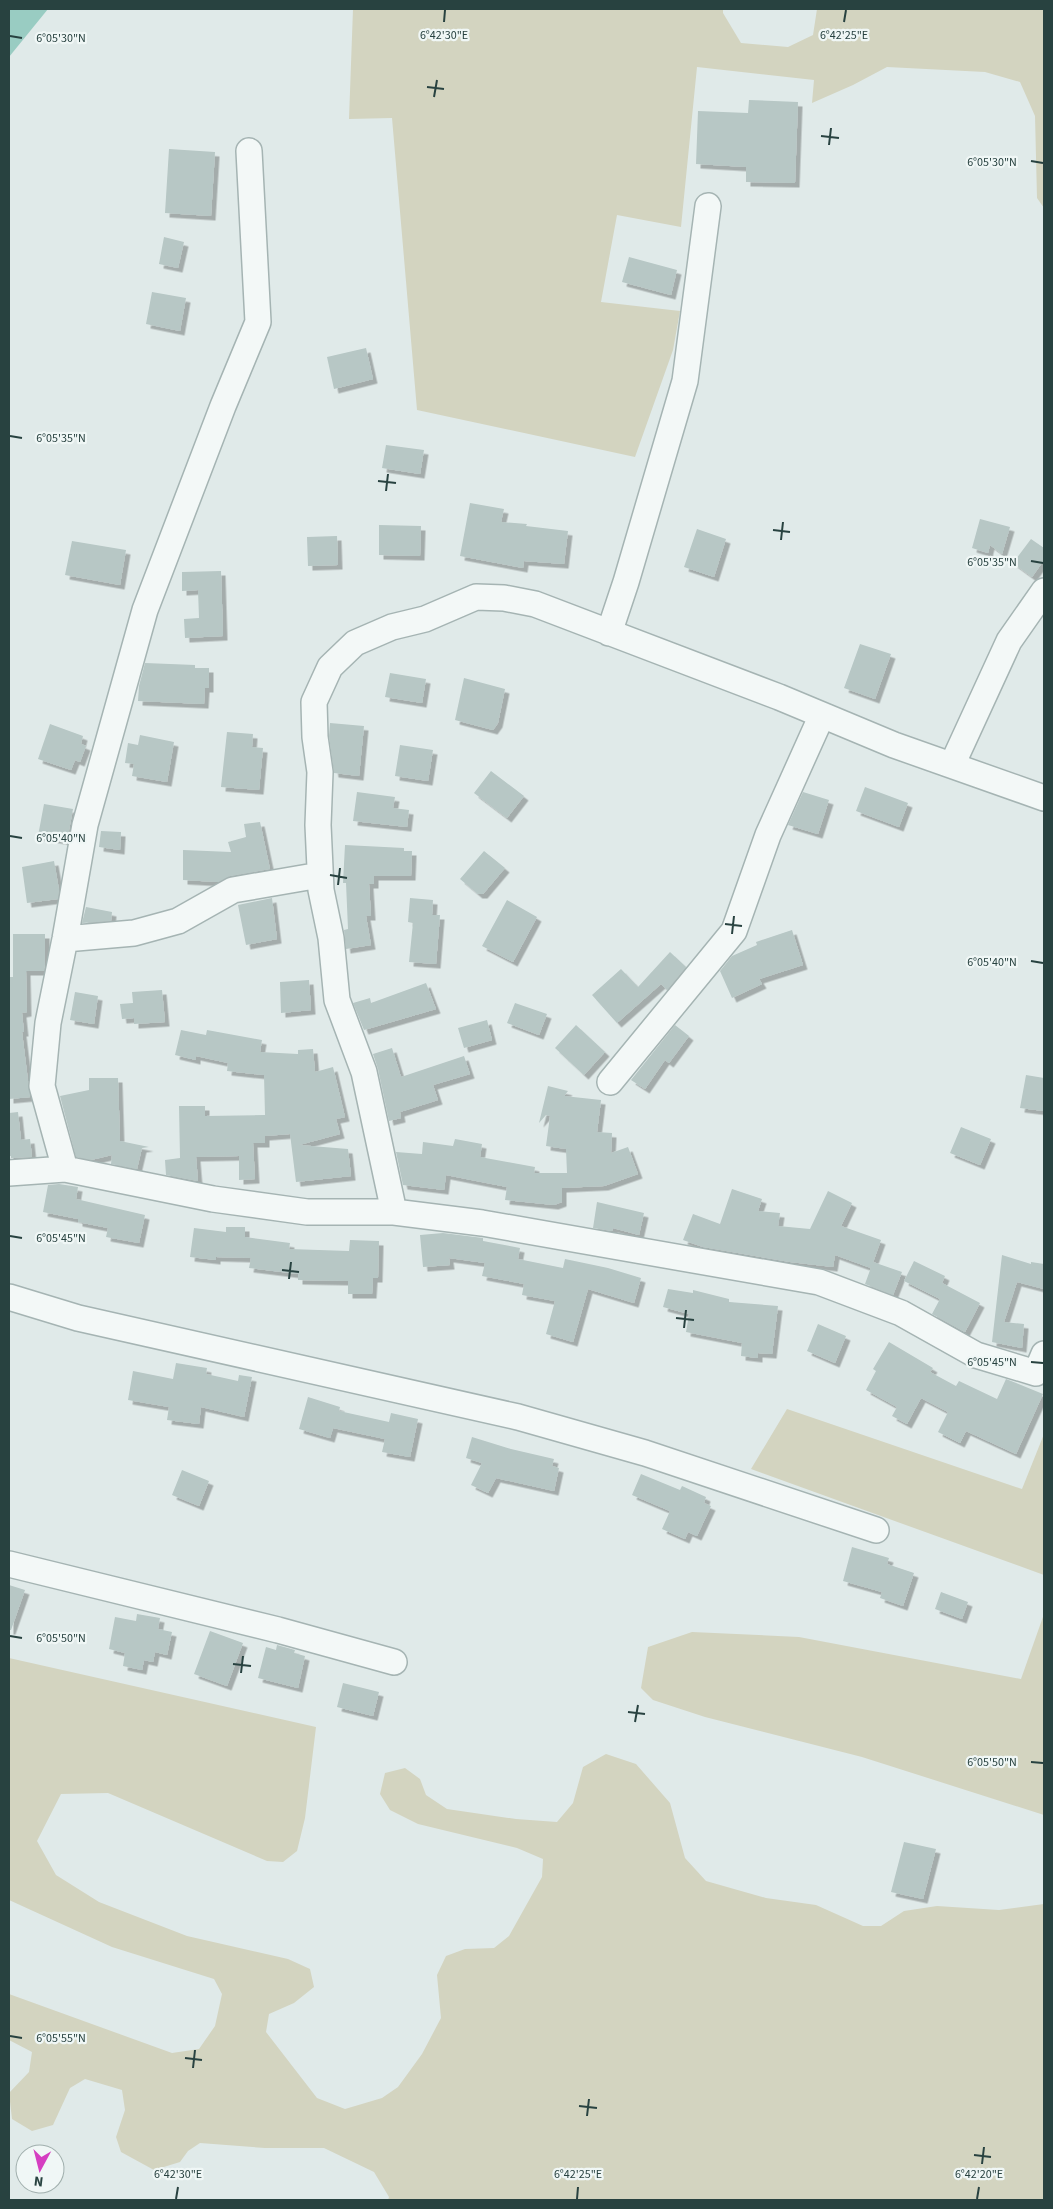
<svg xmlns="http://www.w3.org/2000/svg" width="1053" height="2209" font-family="'Source Sans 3',sans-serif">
<defs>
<filter id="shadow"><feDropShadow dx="4.5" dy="4.5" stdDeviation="0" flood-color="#0004"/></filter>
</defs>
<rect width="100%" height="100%" fill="#e0eae9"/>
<path fill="#d3d4c0" d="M353,9H723V13L741,43L788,47L813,35L817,9H1044V208L1037,198L1035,116L1020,82L985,72L887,67L853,85L812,103L814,80L697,67L681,227L617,215L601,302L680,311L673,350L635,457L417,410L392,118L349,119Z
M787,1409L1022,1489L1044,1434V1575L751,1469Z
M1044,1614V1815L862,1757L705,1717L653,1700L641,1688L648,1647L692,1632L799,1637L1021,1679Z
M9,1658L316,1727L305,1818L297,1851L283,1862L267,1861L108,1793L61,1794L37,1841L56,1875L99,1902L187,1936L288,1959L310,1969L314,1987L294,2003L269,2014L266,2032L317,2098L345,2109L382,2098L398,2087L422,2054L441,2018L437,1975L446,1956L465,1949L494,1948L509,1936L542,1877L543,1859L517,1848L418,1824L390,1810L380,1794L385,1773L405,1768L420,1779L426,1795L447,1809L516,1819L557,1822L573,1803L583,1767L606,1754L636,1764L670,1803L685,1858L706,1881L766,1898L816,1905L863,1926H881L904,1911L937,1906L999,1910L1044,1904V2200H388L389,2197L374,2172L324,2148H265L200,2143L188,2151L180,2162L154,2170L121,2152L116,2137L125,2110L122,2090L85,2079L70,2088L53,2125L32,2131L12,2119L9,2093L29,2072L32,2052L9,2040V1994L172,2053L199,2049L215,2026L222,1994L214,1979L112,1947L9,1900Z"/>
<path fill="#99ccc2" d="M9,9H48L9,57Z"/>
<path fill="#b7c7c5" filter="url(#shadow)" d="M749,100L798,102L795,183L746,182V167L696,164L698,111L748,113Z
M169,149L215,152L211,216L165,213Z
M164,237L184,242L178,268L159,264Z
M629,257L677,270L671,295L622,282Z
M152,292L186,298L180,331L146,324Z
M366,348L373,379L334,389L327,357Z
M386,445L424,450L420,474L382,468Z
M470,503L504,509L501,522L527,524L526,526L568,531L564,564L524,561L523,568L460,556Z
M980,519L1010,527L1002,554L990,545L988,553L972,548Z
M379,525L421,526L420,556L379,555Z
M697,529L726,539L714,577L684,567Z
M337,536L338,565L308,566L307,537Z
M1031,539L1044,548V560L1032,577L1013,563Z
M72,541L126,550L120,585L65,575Z
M221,571L223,636L185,638L184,619L199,618L198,590L182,591V572Z
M860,644L891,654L875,699L844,688Z
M145,663L195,665V668H209V688H205L204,704L138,701L139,686Z
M390,673L426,679L422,703L385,697Z
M464,678L505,689L498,723L493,730L455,720Z
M330,723L364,726L359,776L334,773L329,736Z
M50,724L83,736L81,744L86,746L80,762L75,760L71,770L38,759Z
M227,732L253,734L252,747L263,748L259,790L221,787Z
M140,735L174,742L167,782L132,776L134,764L125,763L128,743L138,745Z
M400,745L433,750L428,781L395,776Z
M491,771L524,796L507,818L474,793Z
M865,787L908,803L899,827L856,811Z
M357,792L395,797L393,808L409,810L407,827L353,821Z
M803,792L829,800L818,834L788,825Z
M44,804L73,809L67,841L38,836Z
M260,822L270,869L230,876L218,882L183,880V850L231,852L228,842L246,837L244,824Z
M101,831L121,832L120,850L99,847Z
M345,845L404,848V851H412L411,876H374V884H369L371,916H366L371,945L346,949L344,930L348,929L346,883H343Z
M484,851L505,868L483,894H478L460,879Z
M54,861L59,890L58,899L27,903L22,867Z
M272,898L277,939L246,945L238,905Z
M410,898L433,900L432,915H440L436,964L409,962L413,923L408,922Z
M507,900L537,917L513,962L482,946Z
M86,907L112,912L111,921L82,923Z
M792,930L803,965L759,979L762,984L732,998L720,971L732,956L757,945L756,942Z
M13,934H45V964L44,971H26L27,1012L22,1013L24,1032H22L30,1097L9,1099V977H13Z
M670,952L686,967L667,990L661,984L617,1023L592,995L621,969L638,987Z
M309,980L311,1010L281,1013L280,982Z
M426,983L436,1009L364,1030L353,1003L370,998L371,1003Z
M162,990L165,1022L134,1024V1018L122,1019L120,1004L133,1003L132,992Z
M75,992L98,996L94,1024L70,1020Z
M515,1003L547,1014L539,1035L507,1023Z
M487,1020L492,1040L464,1048L458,1028Z
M576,1025L605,1052L584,1075L555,1048Z
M675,1025L689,1036L669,1063L665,1060L645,1089L631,1080Z
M181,1030L206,1035L207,1030L262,1040L260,1052L298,1054V1050L313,1049L315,1072L333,1067L345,1117L336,1119L340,1134L299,1145L348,1149L351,1176L296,1182L290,1134L265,1136V1143H253L255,1179L239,1180V1156L196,1157L198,1181L166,1175L165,1160L180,1158L179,1106H205V1116L265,1115L264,1075L227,1071L228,1063L196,1056V1060L175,1055Z
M392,1048L401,1077L464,1056L470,1074L433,1085L438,1100L400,1112L401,1118L389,1121L378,1069L373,1054Z
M1026,1075L1044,1078V1111L1020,1108Z
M89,1078H118L120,1141L149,1147L142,1148L137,1169L111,1164L112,1155L91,1160L76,1157L60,1096L89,1090Z
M548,1086L568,1091L564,1096L601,1100L597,1132L612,1133L611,1153L628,1147L638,1174L604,1186L562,1188V1202L554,1205L505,1200L507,1187L446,1175L444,1190L403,1185L396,1152L422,1154L423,1142L453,1146L455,1139L482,1144L480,1157L535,1167L534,1173H567L566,1149L546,1146L550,1116L546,1115L539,1123Z
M18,1112L21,1140L30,1139L32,1157L11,1158V1156H9V1113Z
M961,1127L991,1139L980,1165L950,1153Z
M59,1184L78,1187L76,1199L145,1215L139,1243L106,1237L108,1228L78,1222V1219L43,1212L48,1185Z
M732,1189L762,1199L758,1211L780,1213L778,1226L810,1229L828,1191L852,1203L841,1226L881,1240L871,1268L835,1255L833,1267L790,1262L703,1247L683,1240L693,1214L720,1224Z
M597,1202L644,1213L639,1235L613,1228L612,1231L593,1228Z
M226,1227H245V1237L290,1243L289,1249L349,1251L350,1240L379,1241L378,1278H373L372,1294H348V1281L298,1280V1274L249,1268L251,1258L216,1257V1260L190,1257L194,1228L226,1232Z
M443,1233L483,1238V1241L520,1248L518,1259L563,1268L565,1259L608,1268L641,1278L634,1303L588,1289L573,1342L546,1334L555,1301L522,1295L524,1284L482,1276L485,1263L449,1258L450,1265L423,1267L420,1235Z
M1002,1255L1031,1264V1262L1044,1264V1289L1017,1282L1004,1322L1024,1324L1022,1348L992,1342Z
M914,1261L945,1276L942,1283L980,1303L965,1332L932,1314L940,1299L904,1281Z
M873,1262L902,1272L893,1295L865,1284Z
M668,1289L693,1293V1290L729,1299V1302L778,1306L772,1354L758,1353V1358L741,1356L742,1343L686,1332L689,1314L663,1307Z
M818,1324L846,1336L835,1363L807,1351Z
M889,1342L933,1368L930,1372L956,1386L959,1381L997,1399L1006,1379L1043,1394L1016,1454L966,1431L960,1443L938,1432L948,1412L921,1398L907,1424L892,1416L897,1407L866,1390L876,1371L873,1369Z
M176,1363L207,1368L206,1374L238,1381L239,1375L252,1377L244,1417L201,1407L199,1424L167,1420L169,1407L128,1400L133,1371L173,1379Z
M308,1397L340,1407L339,1411L389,1422L391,1413L418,1419L410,1457L382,1452L385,1439L333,1428L330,1438L299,1429Z
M472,1437L511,1449L554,1459L552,1466L559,1468L554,1491L496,1478L488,1493L471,1485L482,1463L466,1458Z
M182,1470L209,1481L199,1506L172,1495Z
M641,1474L680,1490L682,1486L706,1497L704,1503L711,1506L697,1536L688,1532L685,1539L662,1529L670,1511L632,1495Z
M852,1547L889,1558L887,1564L914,1573L903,1606L880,1598L882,1592L843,1581Z
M9,1585L25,1590L11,1630H9Z
M941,1592L968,1602L962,1619L935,1609Z
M137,1614L160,1618L158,1629L172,1632L167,1655L155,1652L153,1662L144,1660L142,1670L123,1666L125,1653L109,1649L115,1617L136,1621Z
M210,1631L243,1643L227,1686L194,1674Z
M277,1645L295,1650L294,1653L305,1656L298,1688L258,1678L266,1647L276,1650Z
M343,1683L379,1692L373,1716L337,1707Z
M904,1842L936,1849L923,1899L891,1892Z"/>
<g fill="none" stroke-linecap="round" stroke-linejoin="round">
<defs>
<path id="minor" d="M609,633L626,582L685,381L708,206
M952,765L1009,641L1044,591
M65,939L134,933L178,921L233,890L320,875
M610,1082L734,931L768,835L822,715
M65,1169L42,1086L48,1023L65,939L85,825L145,610L223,406L258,322L249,151
M9,1173L65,1169L213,1199L307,1212H394L482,1223L819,1282L901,1313L976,1355L1036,1373L1044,1354
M394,1212L364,1072L337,1000L331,938L321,890L318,825L320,772L315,737L314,702L330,667L355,643L392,627L425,619L476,597L504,598L535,604L779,697L894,745L1044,798
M9,1297L78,1318L518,1417L645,1453L876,1530
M9,1564L278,1630L394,1662"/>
</defs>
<use href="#minor" stroke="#a5b4b3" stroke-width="28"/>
<use href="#minor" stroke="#f3f8f7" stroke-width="25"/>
</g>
<path fill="none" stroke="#284240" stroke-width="2" d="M444,22L445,10M844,22L846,10M10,36L22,38M427,87L444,89M434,97L437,80M821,136L839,138M829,145L831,128M1031,161L1043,163M10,436L22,438M378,481L396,483M386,491L388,474M773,530L790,532M781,540L783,522M1031,561L1043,563M10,836L22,838M330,875L347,878M338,885L340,868M725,924L742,926M732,934L734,916M1031,961L1043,963M10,1236L22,1238M282,1270L299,1272M289,1279L291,1262M676,1318L694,1320M684,1328L686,1310M1031,1362L1043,1363M10,1636L22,1638M233,1664L251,1666M241,1673L243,1656M628,1712L645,1714M635,1722L638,1705M1031,1762L1043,1763M10,2036L22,2038M185,2058L202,2060M193,2068L195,2050M579,2106L597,2108M587,2116L589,2099M974,2155L991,2157M982,2164L984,2147M176,2199L178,2187M577,2199L578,2187M977,2199L979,2187"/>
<g font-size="12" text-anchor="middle" fill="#284240" stroke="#f0f7f6" stroke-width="4.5" stroke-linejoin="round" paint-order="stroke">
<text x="444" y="39">6°42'30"E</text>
<text x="844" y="39">6°42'25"E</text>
<text x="61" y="42">6°05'30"N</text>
<text x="992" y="166">6°05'30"N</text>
<text x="61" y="442">6°05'35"N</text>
<text x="992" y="566">6°05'35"N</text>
<text x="61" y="842">6°05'40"N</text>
<text x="992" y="966">6°05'40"N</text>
<text x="61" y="1242">6°05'45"N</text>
<text x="992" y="1366">6°05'45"N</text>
<text x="61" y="1642">6°05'50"N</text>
<text x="992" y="1766">6°05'50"N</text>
<text x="61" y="2042">6°05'55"N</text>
<text x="178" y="2178">6°42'30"E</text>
<text x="578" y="2178">6°42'25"E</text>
<text x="979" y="2178">6°42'20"E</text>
</g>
<rect width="1053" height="2209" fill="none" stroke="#284240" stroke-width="20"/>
<g transform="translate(40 2169) rotate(187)"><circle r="24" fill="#f0f7f6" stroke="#a0afad"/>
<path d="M0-4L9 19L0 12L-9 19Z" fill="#d53ec1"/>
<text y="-8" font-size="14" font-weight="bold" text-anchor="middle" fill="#284240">N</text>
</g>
</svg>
